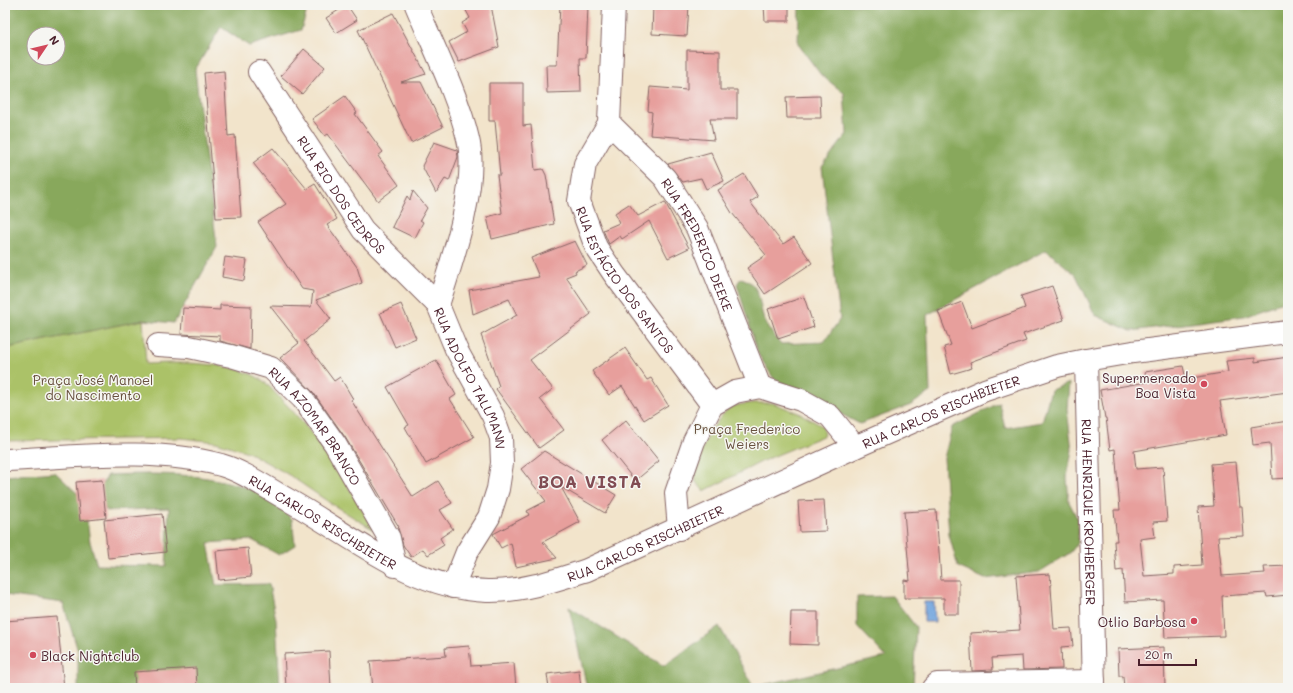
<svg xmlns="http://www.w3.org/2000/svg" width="1293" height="693" font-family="Mali,sans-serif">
<rect width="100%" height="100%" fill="#f6f6f2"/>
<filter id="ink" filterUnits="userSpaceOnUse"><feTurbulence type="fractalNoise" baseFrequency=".025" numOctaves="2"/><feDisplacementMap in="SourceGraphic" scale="8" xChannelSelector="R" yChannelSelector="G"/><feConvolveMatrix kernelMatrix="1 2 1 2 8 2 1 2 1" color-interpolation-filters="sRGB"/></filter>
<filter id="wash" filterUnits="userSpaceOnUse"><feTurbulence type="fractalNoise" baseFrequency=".012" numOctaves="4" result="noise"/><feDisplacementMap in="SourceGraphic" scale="16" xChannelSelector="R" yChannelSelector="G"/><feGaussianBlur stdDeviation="0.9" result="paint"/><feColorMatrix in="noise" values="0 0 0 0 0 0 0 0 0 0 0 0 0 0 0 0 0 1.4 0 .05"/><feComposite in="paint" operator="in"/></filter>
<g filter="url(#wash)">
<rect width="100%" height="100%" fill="#f2e4cb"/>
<path fill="#abc267" stroke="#7a7049" d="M143,320L146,364C179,362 233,361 262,380C268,384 273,391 279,397C318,435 347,483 374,530L330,503L289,475L248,452L216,442L181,438L5,441V352L12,347Z
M753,403H773L801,414L822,426L825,435L765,460L704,491C702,488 698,485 696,482C690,464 716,415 732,407C738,404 747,404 753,403Z"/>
<path fill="#88a85c" stroke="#696444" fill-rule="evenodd" d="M5,5H303L306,14L301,30L249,46L221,27L195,70L217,247L174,323L143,320L12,347L5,352ZM34,34H58V58H34Z
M799,5H1288V300L1244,316L1131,331L1095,315L1076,275L1046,250L927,315L930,392L911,405L860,424L774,379L758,354L737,284L741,278C764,285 757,307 766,323C769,331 776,337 781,344L824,342L840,319L822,167L847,134L844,93L821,75L798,44Z
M1069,383L1067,409L1072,450L1067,477L1069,502L1078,520V543L1070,553L1039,572L985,579L958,567L949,535L944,458L952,427L999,403L1005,428L1042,422L1051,390Z
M55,472L84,500L90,542L97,565L166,566L169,508L107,511L95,495L108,475C163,473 216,472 267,496C276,500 284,512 292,519L295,545L279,555L252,540L208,543L216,585L269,584L276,620L280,688H78V651L63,603L5,595V476Z
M892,596L916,627L913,688H587L569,607L664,666L719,626L754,687L886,657L857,626V597Z"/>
<path fill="#72a5de" stroke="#5e6284" d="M924,602H934L935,622H924Z"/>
<g id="blocks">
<path fill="#e79f9c" d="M347,5L357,20L336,33L326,18Z
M463,5H491L499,47L459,62L449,42L467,32L462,23L470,18Z
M560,5H588L586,58H580L581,92L547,93L546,65H557Z
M653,5H689L687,36L652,34Z
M764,5H789V21H765Z
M393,13L426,74L401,82H421L443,127L411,143L358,30Z
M304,49L325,67L302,94L281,76Z
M687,50L720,51V90H737V119H710L714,140L650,135L652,112L648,111L650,87L687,90Z
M224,71L228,136L235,135L241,217L216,218L204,73Z
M489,83H523V126L531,125L535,170L543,169L546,175L554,224L492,239L487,217L502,213L497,175H500L495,121H489Z
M345,96L357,113L355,114L383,152L378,156L399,185L378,201L328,134L325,136L312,119Z
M820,96L821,118H787L786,97Z
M434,142L457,150L458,157L449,181L445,179L436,193L422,166Z
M273,148L307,189L315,184L337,219L327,225L357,267L362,283L316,300L331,319L304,341L334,381L340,377L353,399L351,400L413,497L438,481L452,503L440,510L453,529L440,538L444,545L428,555L423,549L411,557L403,545L398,528L399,527L345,437L313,392L280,358L299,343L270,306L311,307L313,291L302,289L258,222L286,204L253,163Z
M711,152L724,181L706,189L701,178L683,182L668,164Z
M744,174L758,197L750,202L783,244L794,237L812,263L765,294L747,268L766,255L732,213L718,190Z
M413,191L427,208L420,220L423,222L415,238L392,227L407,196L410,200Z
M665,202L689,248L668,258L649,221L622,239L620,236L609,244L603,230L619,223L615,213L629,204L638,216Z
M575,241L587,265L575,271L576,273L566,277L591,314L530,360L553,389L540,399L564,430L539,448L496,389L499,386L481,335L517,315L509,299L473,314L469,290L539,277L531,258Z
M225,257L247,260L244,281L222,277Z
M1052,286L1064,320L1023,334L1026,341L970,362L972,368L951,374L944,347L951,345L938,311L962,302L972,328L1025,308L1021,296Z
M804,297L814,327L778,339L768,309Z
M401,304L416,338L395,347L380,313Z
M220,305L251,306L250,349L220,341V336L181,334L183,308L220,310Z
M625,348L647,380L651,378L668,405L644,420L622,386L609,395L592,371Z
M1288,357V392L1220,401L1226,435L1134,451L1136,469L1163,467L1167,521L1153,522L1155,537L1140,539L1144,576L1174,574V567L1202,565L1198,507L1214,506L1211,464L1236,462L1240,507H1242L1244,536L1218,537L1222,576L1265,573L1264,567L1288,566V595L1267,597L1266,593L1222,596L1224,636L1165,638L1163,600L1125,602L1123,570L1116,571L1114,541H1117L1114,510H1120L1115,449L1110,450L1106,418H1105L1100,390L1147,382L1145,372L1183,366L1186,379L1228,372L1226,361L1255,358V362Z
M436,360L456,395L450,399L474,437L426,464L405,427L409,425L387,387Z
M626,420L659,461L635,481L602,440Z
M1288,421V478L1272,479L1270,443L1253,445L1251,427Z
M544,451L616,495L605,513L561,487L580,522L543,542L557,558L516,567L511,543L501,548L493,534L529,515L527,511L546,501L521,469Z
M102,480L106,518L80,521L76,482Z
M824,500L826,531L800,532L798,501Z
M936,510L941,580H959V614H944V598H904V580L910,581L904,512Z
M162,514L166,552L108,558L104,520Z
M248,548L251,577L219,580L216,551Z
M1050,574L1054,629L1071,628L1073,646L1061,647L1062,669L1023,670L1022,656L992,658L993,670L972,671L970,633L1020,630L1016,576Z
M791,612H818V645L790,644Z
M57,617L64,688H5V621Z
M469,646L471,666L514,663L516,688H373L370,661L446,656L445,648Z
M1164,647L1165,688H1124L1123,676H1119L1118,649Z
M329,651L331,688H286L284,654Z
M196,668L197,688H135L134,672Z
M579,670L581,688H549L547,674Z"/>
</g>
</g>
<g filter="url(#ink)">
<use href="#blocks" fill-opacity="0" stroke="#856463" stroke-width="1"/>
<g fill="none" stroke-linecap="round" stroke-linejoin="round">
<defs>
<g id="minor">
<path id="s1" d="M416,5C433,46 458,96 468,139C479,183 452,261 438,305L456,349L493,416L501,438L502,463L498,489L489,517L467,552L453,587"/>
<path id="s2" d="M614,5L609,123L585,164L579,201L596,247L614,274L712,405"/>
<path id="s3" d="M259,72L363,230L438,305"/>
<path id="s4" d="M609,123L665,178L697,228L760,387"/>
<path id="s5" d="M158,345L189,347L231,356L271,368L303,399L335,444L389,538L395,566"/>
<path id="s6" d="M1086,360L1094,688"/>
<path id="s7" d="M5,460C76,457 152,447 221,465C245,472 268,489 290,501C354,537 411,588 487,591C521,592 556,580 587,570L855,447L985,390L1057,366L1086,360L1133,352L1288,332"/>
<path d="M679,529L676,493L694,441L712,405L735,392L760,387L801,400L830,416L855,447"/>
<path d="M933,688L937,684L1094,681"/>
</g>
</defs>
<use href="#minor" stroke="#856463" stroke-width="24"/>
<use href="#minor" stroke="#fff" stroke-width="22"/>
</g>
</g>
<g fill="#d1495b" stroke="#f6f6f2" stroke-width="1.5">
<circle cx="1204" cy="384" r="4"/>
<circle cx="1194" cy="621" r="4"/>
<circle cx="33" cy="655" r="4"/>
</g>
<g text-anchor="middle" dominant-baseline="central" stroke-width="3" stroke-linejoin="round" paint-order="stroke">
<g font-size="13" fill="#4a1f2b" stroke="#f6f6f2">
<text stroke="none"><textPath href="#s3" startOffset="148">RUA RIO DOS CEDROS</textPath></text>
<text stroke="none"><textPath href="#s4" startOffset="153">RUA FREDERICO DEEKE</textPath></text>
<text stroke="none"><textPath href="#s2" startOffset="295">RUA ESTÁCIO DOS SANTOS</textPath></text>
<text stroke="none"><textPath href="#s1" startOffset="395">RUA ADOLFO TALLMANN</textPath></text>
<text stroke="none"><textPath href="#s7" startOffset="1005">RUA CARLOS RISCHBIETER</textPath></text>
<text stroke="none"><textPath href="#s5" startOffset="189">RUA AZOMAR BRANCO</textPath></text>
<text stroke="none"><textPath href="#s6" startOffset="152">RUA HENRIQUE KROHBERGER</textPath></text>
<text stroke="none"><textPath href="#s7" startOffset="334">RUA CARLOS RISCHBIETER</textPath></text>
<text stroke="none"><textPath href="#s7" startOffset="681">RUA CARLOS RISCHBIETER</textPath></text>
</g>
<g font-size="13" fill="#4a1f2b" stroke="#f6f6f2" text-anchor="end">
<text x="1196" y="377">Supermercado<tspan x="1196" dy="15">Boa Vista</tspan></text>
<text x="1186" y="621">Otlio Barbosa</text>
<text x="41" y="655" text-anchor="start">Black Nightclub</text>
</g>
<g font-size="13" fill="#67503d" stroke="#f6f6f2">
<text x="93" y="379">Praça José Manoel<tspan x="93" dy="15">do Nascimento</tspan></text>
<text x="747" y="428">Praça Frederico<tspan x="747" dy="15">Weiers</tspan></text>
</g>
<g font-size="17" font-weight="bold" letter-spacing="1" fill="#814c53" stroke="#f6f6f2">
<text x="590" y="481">BOA VISTA</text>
</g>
</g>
<rect width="1293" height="693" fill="none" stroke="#f6f6f2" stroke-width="20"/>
<g transform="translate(46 46) rotate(55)"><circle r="19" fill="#f6f6f2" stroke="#b1a0a2"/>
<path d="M0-3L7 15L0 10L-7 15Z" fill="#d1495b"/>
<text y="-6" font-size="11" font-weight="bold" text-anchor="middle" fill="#4a1f2b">N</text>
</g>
<path d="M1139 659v6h57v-6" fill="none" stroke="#4a1f2b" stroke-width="2"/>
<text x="1145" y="659" font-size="12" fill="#4a1f2b" stroke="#f6f6f2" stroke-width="3" paint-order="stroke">20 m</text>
</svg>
